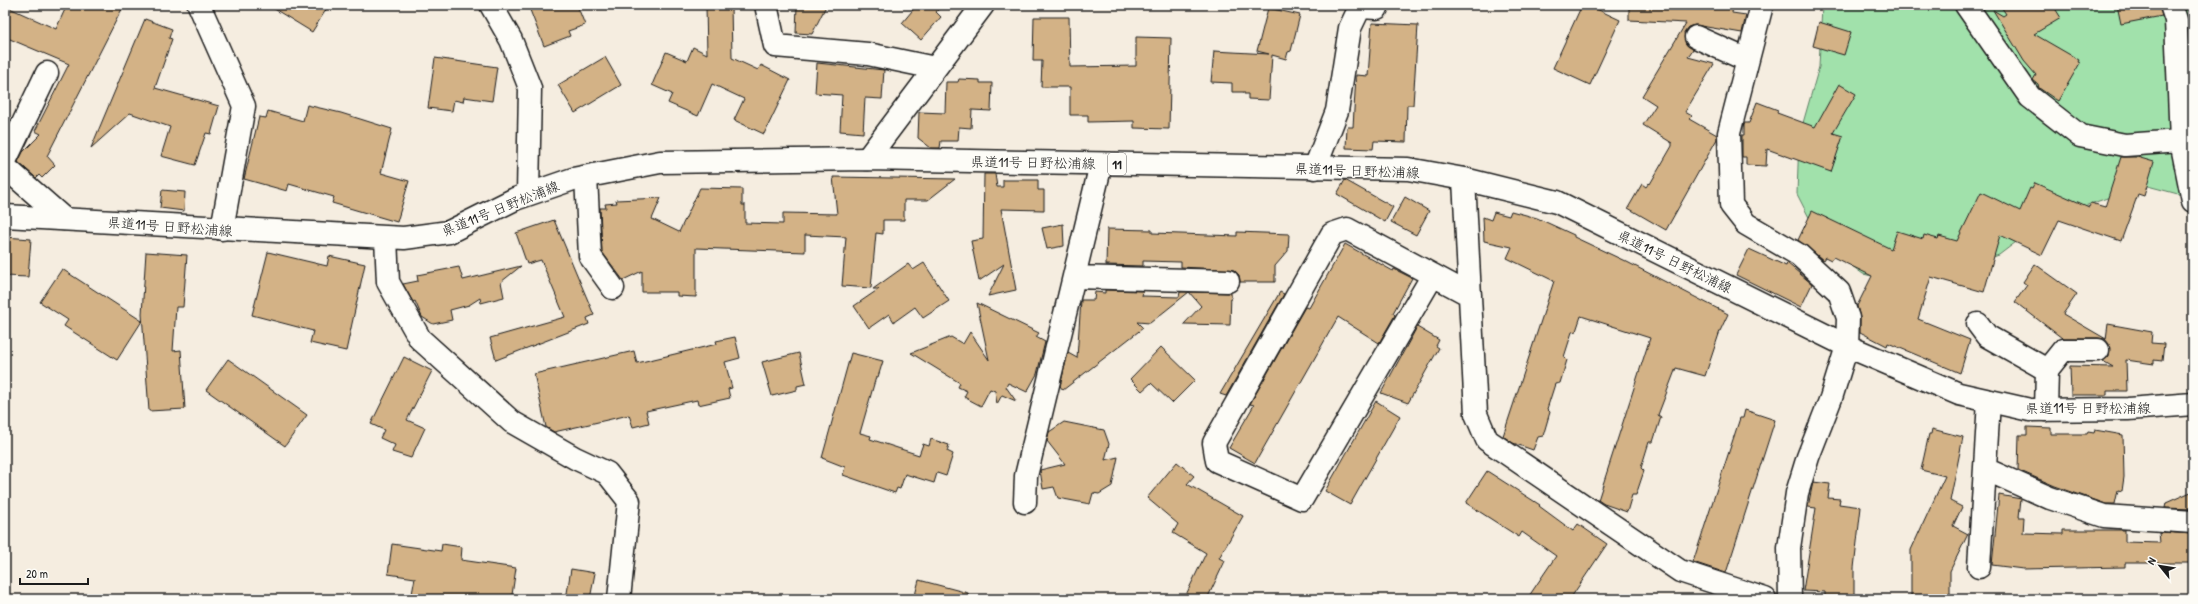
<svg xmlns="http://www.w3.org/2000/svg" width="2198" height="604" font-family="'Patrick Hand','Klee One',sans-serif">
<rect width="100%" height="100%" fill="#f5ede0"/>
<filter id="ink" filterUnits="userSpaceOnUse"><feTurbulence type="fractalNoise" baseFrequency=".025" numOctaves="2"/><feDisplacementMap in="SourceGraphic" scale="8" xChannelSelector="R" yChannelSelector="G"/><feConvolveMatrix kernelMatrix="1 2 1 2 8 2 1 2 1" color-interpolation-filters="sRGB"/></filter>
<g filter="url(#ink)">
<path fill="#a1e1ab" stroke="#5e7e64" d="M1822,5H2193V198L2144,185L2045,220L1999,255L1954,270L1905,283L1863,274L1823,245L1797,194L1799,137L1819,67Z"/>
<path fill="#d3b286" stroke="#1c1c1c" d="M67,5H124L47,156L55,165L42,178L39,175L36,178L18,162L23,152L41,134L35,131L69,64L5,37V6L56,29Z
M268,5H329L312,32Z
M543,5H577L585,25L568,31L570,36L544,46L530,10Z
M731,5L732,58L758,70L761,65L790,80L764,134L734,120L744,99L712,84L698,116L668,103L672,94L652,85L666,52L687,61L693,47L707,54L706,6Z
M797,5L826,6L812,34L796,33Z
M917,5H942L936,12L941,17L921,40L902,23Z
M1582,5H1588L1620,20L1590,85L1553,68Z
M1629,5H1733L1732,13L1746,15L1742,33L1695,25L1688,27L1684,32L1686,44L1693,49L1688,57L1714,64L1685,112L1692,116L1689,119L1717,135V139L1666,230L1628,208L1642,184L1646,187L1649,183L1650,184L1672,146V143L1643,125L1656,105L1642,96L1686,23L1629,20Z
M2000,5H2053L2061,18L2034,34L2079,60L2078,62L2080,63L2058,101L2039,88L2038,84L2033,80L2036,75L2024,61L1993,10L2003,16L2006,14Z
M2117,5H2159L2162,16L2121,24Z
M1268,8L1300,15L1291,51L1288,52L1286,59L1272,55L1269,100L1248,99V94H1244V92H1232V83L1211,82L1214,51L1269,54L1257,51Z
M1034,17H1069L1070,67L1136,66V37L1171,38L1169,129L1134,128V121L1088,122V115H1070V87H1041L1042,61H1033Z
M145,19L172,29L169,38L172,39L155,88L219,106L211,134L206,133L195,165L161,156L170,127L130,113L91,148Z
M1819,22L1851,32L1844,55L1813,46Z
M1372,23L1418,25L1413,105H1407L1406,142L1374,141L1373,149L1346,148L1347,127H1353L1356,75L1368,76Z
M605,57L621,85L575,113L558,85Z
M435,58L497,67L492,101L464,97L463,102L454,100L452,111L428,108Z
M817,63L884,70L882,99L865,98L863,133L840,131L842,95L815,93Z
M959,79L980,80V83H992L991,111L972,110L971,128L959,127L958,141H941L940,148H931L918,138L919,112L945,113L946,82H958Z
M1839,84L1856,94L1833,133L1843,136L1831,172L1767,149L1766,166L1746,165V157H1742V135H1744V123H1749L1757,102L1778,110L1777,113L1815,127Z
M307,105L341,113L392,129L381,173L409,181L397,222L332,203L334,197L289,184L287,191L244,179L259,117L266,118L268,111L303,121Z
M2121,157H2137L2154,162L2144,196L2138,194L2121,241L2059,220L2042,255L2000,235L1984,292L1931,277L1918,319L1970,340L1960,373L1888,343L1887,346L1860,332V318L1857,306L1872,276L1833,257L1831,260L1825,257L1823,260L1798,240L1812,211L1891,249L1897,231L1923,239L1924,235L1938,239L1939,236L1957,241L1981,192L2020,211L2030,188L2032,189L2035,183L2089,207L2091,203L2105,207Z
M984,174H995L997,187H1003V180H1038V190H1044V210L1001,209L1016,290L988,296L1004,264L979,281L971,241L983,239Z
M833,177L955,179L928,200H904V220H883V234L876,233L871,288L842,286L846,237L805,235V252L696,248V297L677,296V292H642V271L623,280L602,252L600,208H606L605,204L617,203L616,200L661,198L652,219L679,232L700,188L742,189V205H745V223L783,224V213L837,214Z
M1345,180L1393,207L1385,222L1337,194Z
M162,190L185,192L184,211L160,208Z
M1405,197L1429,211L1416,235L1391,222Z
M1511,211L1537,218L1574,235V237L1627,262L1728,314L1720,331L1705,376L1676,368L1658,415L1661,417L1653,442H1649L1641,468L1644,471L1636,495H1632L1627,512L1604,504L1598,500L1650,338L1581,316L1576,331L1572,332L1564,357L1567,360L1560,383L1555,384L1547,409L1550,412L1543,436L1538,437L1533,450L1513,443L1503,436L1554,281L1507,258L1512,247L1484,241L1483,217L1491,220L1494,212L1509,216Z
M554,220L594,315L587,318L589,324L496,360L490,338L565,317L541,260L527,264L516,233Z
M1063,224L1064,246L1047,249L1042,228Z
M1107,229L1152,230V233L1237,236V232L1289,234L1288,251L1275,266V282H1240L1239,275L1234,270L1181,267V262L1143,261V266L1106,265Z
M5,237L31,239L28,277L5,276Z
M1345,244L1393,271L1394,269L1412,278L1393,313L1395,315L1379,343L1338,317L1255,463L1229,448L1254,405L1250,404L1305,307L1309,308Z
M1749,249L1786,266L1787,263L1812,284L1801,307L1736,275Z
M146,252L187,255L183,307H176L173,351L181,350L185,409L149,411L142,314Z
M268,252L327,266L329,256L365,264L346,351L310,343L313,331L252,315Z
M924,263L949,301L923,318L915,307L894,322L889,314L869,328L854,306L879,289H873L908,264L913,270Z
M2035,264L2077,294L2063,314L2106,339L2108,324L2152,332L2151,343L2164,344L2162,361L2154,360V364L2126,360L2127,391H2107V395H2071L2070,366L2113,367L2103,361L2109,356V344L2105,339L2098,338H2062L2015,302L2027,285L2023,282Z
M521,266L501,282L504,297L481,303L480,298L469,305L450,310L452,320L433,324L422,317L415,301L413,302L403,284L418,281L417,275L459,267L463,280Z
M62,269L142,321L117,360L64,326L68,320L40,302Z
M1105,290L1143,291L1142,296L1179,297L1180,292H1189L1150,323L1137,322L1143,328L1063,390L1060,386L1068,353L1077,358L1081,300H1094L1095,292L1105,293Z
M1189,292L1231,293L1230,325L1184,324L1201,306Z
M1280,292L1284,294L1226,396L1220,394Z
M977,303L1039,333L1036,337L1045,342L1037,374L1027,392L1008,383L1006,387L1016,401L1002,395L997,404L995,391L990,389L981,406L964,397L967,391L958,387L960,383L911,353L951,337L963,344L970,332L989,360Z
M1417,327L1439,340L1436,346L1439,348L1408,403L1381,393Z
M735,337L740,358L725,362L732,388L728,389L730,398L698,405L697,400L646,411L649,423L633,427L629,415L554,432L546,427L534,374L634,351L637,363L717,344L716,341Z
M1161,347L1195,380L1172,403L1151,383L1142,391L1130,379Z
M799,353L806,384L797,386V390L772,396L762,362Z
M851,353L883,361L878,377H876L860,433L871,436L870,439L919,455L923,444L929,446L931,439L949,445L947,451L953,454L946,476L937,473L934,483L905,474L900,489L897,488L895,493L843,475L845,467L822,458Z
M404,357L432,371L407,420L425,428L411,458L392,452L395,445L380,438L384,430L371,424Z
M228,359L307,415L285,446L206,390Z
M1376,401L1400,416L1350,505L1325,491Z
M1745,410L1775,420L1726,573L1693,562L1740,418H1743Z
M1064,422L1104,430L1109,444L1105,460L1118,457L1112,486L1099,494L1093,493L1090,504L1058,498L1054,487L1043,489L1040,470L1065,464L1047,441L1049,432Z
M2027,427L2051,428V434H2087L2088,432L2094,433L2095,430L2123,435L2124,477L2122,491L2118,490L2115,504H2106L2055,486L2018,470L2019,435H2027Z
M1932,429L1963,437L1950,501L1962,507L1953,526L1968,534L1950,571V599H1911V550L1945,476L1921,470L1929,434H1931Z
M1177,462L1194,476L1187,484L1243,516L1219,558L1225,561L1207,599H1184L1206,553L1173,533L1178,524L1147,498Z
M1487,471L1540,505L1539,506L1573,531L1578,524L1607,544L1570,599H1527L1556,556L1522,532L1519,537L1466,503Z
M1813,482L1830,484L1828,498L1840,499L1839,504L1861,507L1854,568V599H1825V592L1803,591L1816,508L1808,507Z
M2193,491V509L2165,508L2166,503Z
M1999,495L2021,499L2019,517H2024L2023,533L2063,534V530H2125V542L2160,543L2159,532L2193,534V563H2125V567L2023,569L1992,565Z
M392,544L441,551L442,544L462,547L461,560L516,568L512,595H510L509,599H447L430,596L429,599H411L415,578L388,574Z
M571,569L595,573L590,599H566Z
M919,580L968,593V599H914Z"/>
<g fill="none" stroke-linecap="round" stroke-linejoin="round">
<defs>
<path id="street" d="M199,5L244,106L222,229
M491,5L511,40L530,88L528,194
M766,5L775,46L868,54L935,68
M1762,5L1729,133L1731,205L1746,224L1799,255L1839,292L1848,318L1847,346L1831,398L1808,457L1797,493L1789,548L1790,599
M1966,5L2030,97L2080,136L2125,145L2193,140
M2171,5L2176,20L2181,141L2193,201
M1696,37L1747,60
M867,159L983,5
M5,161L47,73
M5,167L64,219
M1315,168L1337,111L1350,28L1360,7L1377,8L1378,5
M586,177L590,256L613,288
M1464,179L1476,414L1487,440L1680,571L1765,599
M386,238L388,282L420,339L512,422L575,458L607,473L629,501L619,599
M1433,275L1302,499L1217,461L1214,443L1332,234L1347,229L1470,295
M1074,277L1228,281
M1978,324L1987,336L2047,370L2046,410
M2047,370L2063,350H2098
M1985,469L2050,498L2104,516L2193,522
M1025,502L1026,476L1101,164
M1979,567L1989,401"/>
<path id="primary" d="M5,216L404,238L449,232L515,199L573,179L660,162L867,159L1408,169L1464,179L1557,202L1847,346L1959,394L2030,410L2128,409L2193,404"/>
</defs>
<use href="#street" stroke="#1c1c1c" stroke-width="25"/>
<use href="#primary" stroke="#1c1c1c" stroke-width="25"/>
<use href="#street" stroke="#fdfcf7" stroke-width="22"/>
<use href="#primary" stroke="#fdfcf7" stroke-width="22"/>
</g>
</g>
<g text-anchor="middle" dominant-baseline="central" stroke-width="3.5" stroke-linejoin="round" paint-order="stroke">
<rect fill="#fdfcf7" stroke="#605f5e" stroke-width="1" x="1108" y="153" width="18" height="22" rx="3"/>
<g font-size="13" font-weight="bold" fill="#1c1c1c">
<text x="1117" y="164">11</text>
</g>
<g font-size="14" fill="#1c1c1c" stroke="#fdfcf7">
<text transform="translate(1033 162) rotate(1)">県道11号 日野松浦線</text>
<text transform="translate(1357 170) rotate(2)">県道11号 日野松浦線</text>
<text transform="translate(500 208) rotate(-22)">県道11号 日野松浦線</text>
<text transform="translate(170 226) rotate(4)">県道11号 日野松浦線</text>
<text transform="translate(1675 261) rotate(26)">県道11号 日野松浦線</text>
<text x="2088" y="407">県道11号 日野松浦線</text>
</g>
</g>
<rect width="2198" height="604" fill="none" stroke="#fdfcf7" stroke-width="20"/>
<rect x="10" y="10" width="2178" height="584" fill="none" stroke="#1c1c1c" stroke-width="1.5" filter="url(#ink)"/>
<g transform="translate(2160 566) rotate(300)" stroke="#fdfcf7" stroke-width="3" paint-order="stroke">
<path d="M0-3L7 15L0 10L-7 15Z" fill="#1c1c1c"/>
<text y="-6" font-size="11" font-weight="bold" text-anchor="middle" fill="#1c1c1c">N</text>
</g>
<path d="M20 578v6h68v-6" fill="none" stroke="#1c1c1c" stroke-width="2"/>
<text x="26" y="578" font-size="12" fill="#1c1c1c" stroke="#fdfcf7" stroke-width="3" paint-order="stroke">20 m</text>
</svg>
